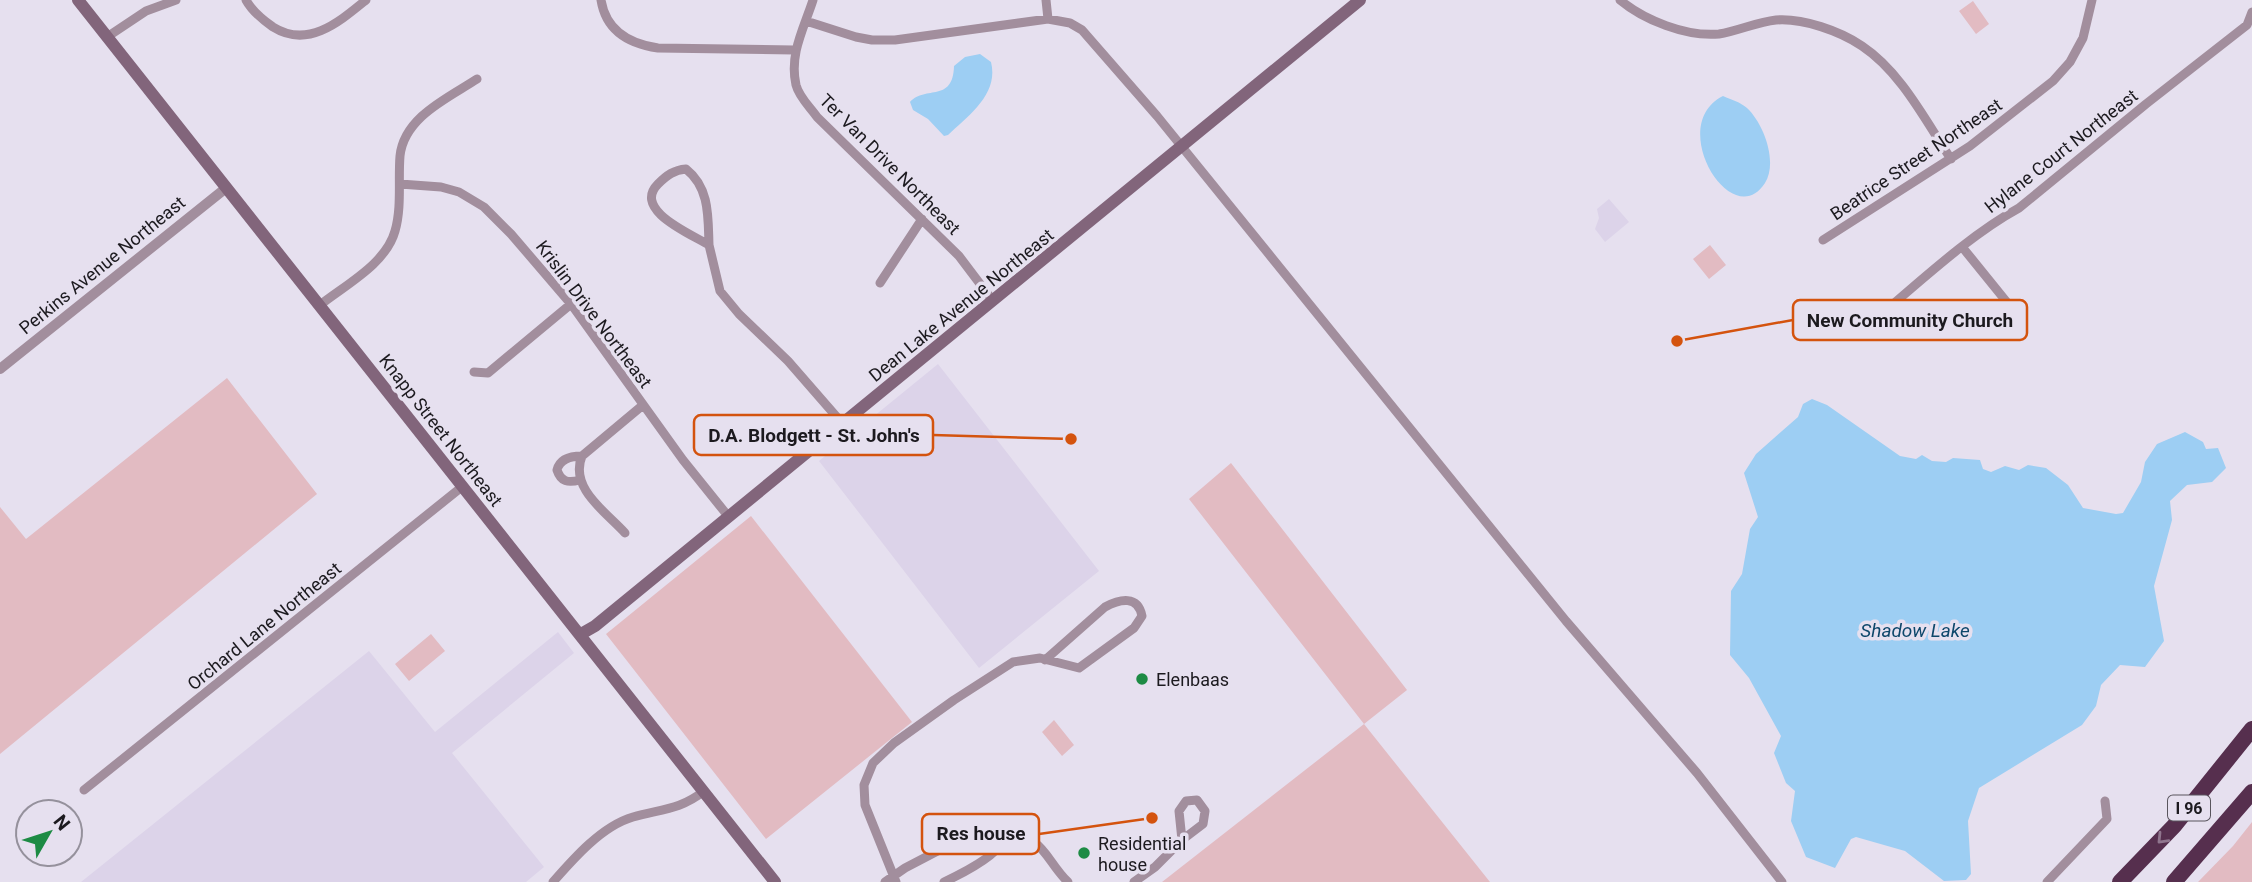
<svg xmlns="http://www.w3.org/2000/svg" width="2252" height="882" font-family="Roboto,sans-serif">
<rect width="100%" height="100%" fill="#e6e0ef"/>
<path fill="#dcd3e9" d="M1609,199L1629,222L1605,242L1595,229L1599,218L1597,209Z
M938,364L1099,571L979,668L819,461Z
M558,632L574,653L452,753L544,867L526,882H81L369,651L435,732Z"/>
<path fill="#e2bbc2" d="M1973,1L1989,24L1976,34L1959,11Z
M1710,245L1726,265L1709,279L1693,259Z
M227,378L317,494L0,754V507L26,539Z
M1231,463L1407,690L1364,724L1490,882H1162L1364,724L1189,499Z
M751,516L912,722L766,839L606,634Z
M431,634L445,651L409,681L395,664Z
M1054,720L1074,745L1062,756L1042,732Z
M2252,822V882H2198L2233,846Z"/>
<path fill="#9dcef3" d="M980,54L991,62C999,94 969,115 948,135L944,136L928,119L913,110L910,102C926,85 953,103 954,66L965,57Z
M1723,96C1732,100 1740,102 1747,108C1764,124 1778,162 1765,183C1732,234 1665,125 1723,96Z
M1812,399L1827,405L1900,456L1916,459L1922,455L1932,461L1946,462L1953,458L1980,460L1983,469L1991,472L2005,466L2019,470L2028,465L2046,468L2068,485L2083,508L2116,514L2123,513L2141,482L2145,462L2157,444L2185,432L2203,442L2206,449L2218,448L2226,468L2212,482L2187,485L2170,501L2172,520L2154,586L2164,641L2145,667L2120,665L2101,685L2096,706L2082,725L1979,788L1968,821L1971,874L1966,880L1944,881L1905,851L1856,837L1851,839L1835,868L1806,857L1791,821L1795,791L1786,783L1774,753L1781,736L1749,678L1730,655L1731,591L1742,574L1750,529L1758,517L1744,473L1756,454L1798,417L1803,404Z"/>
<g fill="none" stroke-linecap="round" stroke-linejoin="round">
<path stroke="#a28e9d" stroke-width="9" d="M246,0C252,11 263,20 273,27C308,49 339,22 366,0
M601,0C606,31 630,44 658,48L794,50
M813,0C804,28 789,54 796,85C799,97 810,107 817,117L959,256L993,301
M1046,0L1048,19
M1620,0C1644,20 1686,37 1719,34C1738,31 1757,22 1776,20C1803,18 1840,31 1862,46C1901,72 1925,120 1951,159
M806,21L856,37L872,40H895L1048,19L1070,23L1082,30L1157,116L1566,621L1697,773L1782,882
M107,37L146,11L176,0
M686,169C710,188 708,217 709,245C691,234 632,210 658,184C667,175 674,170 686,169Z
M400,184L441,187L459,192L484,207L511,234L571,304L683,460L728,516
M1823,240L1970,146L2053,81L2070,62L2083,38L2092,0
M709,245L720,291L739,314L788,361L842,423
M1963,248L2014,311
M880,283L922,219
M320,305C345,285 386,264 395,231C402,207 398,180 400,156C404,117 448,98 477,79
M1885,311C1925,277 1973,233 2019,208L2146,104L2247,25L2252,12
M474,372L488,373L571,304
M580,480C568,483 561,482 557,470C560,458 572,456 582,456
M625,533C606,512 569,488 582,456L643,405
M84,790L463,486
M1005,837C1043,832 1045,860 1068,882
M553,882C574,858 602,826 633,817C661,809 680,810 704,791
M885,882L905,868L949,845L967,827L978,820L994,822L1005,837
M896,882L865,805L864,785L873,763L894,743L954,700L1013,662L1040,658L1079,668L1134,628L1142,616C1138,595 1120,599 1105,607L1045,660
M944,882C961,874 1000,855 1005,837
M1134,882L1155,867L1182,840L1203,824L1205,811L1197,800L1186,801L1179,811L1182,840
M2047,882L2107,819L2105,801"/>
<path stroke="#a28e9d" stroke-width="10" d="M0,369L226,188"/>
<path stroke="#82657b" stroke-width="12" d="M78,0L775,882
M581,634L595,626L1360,0"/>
<path stroke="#562f4e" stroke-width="16" d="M2120,882L2174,826L2252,729
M2174,882L2252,792"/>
</g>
<defs><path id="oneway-chevron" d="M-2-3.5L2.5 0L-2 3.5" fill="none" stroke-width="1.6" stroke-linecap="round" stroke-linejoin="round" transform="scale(1.75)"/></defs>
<use stroke="#90768e" href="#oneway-chevron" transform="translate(2162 839) rotate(134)"/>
<g fill="#1d8b44" stroke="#e6e0ef" stroke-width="2.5">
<circle cx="1142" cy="679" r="7"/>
<circle cx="1084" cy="853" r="7"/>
</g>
<g text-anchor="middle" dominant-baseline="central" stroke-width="7" stroke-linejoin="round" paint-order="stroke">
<rect fill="#e6e0ef" stroke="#59555d" stroke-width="2" x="2168" y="795.5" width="42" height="25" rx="5"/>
<g font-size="16" font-weight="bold" fill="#1c1a1f">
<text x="2189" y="808">I 96</text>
</g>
<g font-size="18" fill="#1c1a1f" stroke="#e6e0ef">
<text transform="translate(2061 151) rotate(-38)">Hylane Court Northeast</text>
<text transform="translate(1916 159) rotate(-34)">Beatrice Street Northeast</text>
<text transform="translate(890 164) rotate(45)">Ter Van Drive Northeast</text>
<text transform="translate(102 265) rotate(-39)">Perkins Avenue Northeast</text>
<text transform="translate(961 305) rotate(-39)">Dean Lake Avenue Northeast</text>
<text transform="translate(594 314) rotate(53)">Krislin Drive Northeast</text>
<text transform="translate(441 430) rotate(52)">Knapp Street Northeast</text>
<text transform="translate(264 626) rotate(-39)">Orchard Lane Northeast</text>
</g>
<g font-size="18" fill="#1c1a1f" stroke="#e6e0ef" text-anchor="start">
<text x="1156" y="679">Elenbaas</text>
<text x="1098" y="843">Residential<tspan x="1098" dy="21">house</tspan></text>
</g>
<g font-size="19" font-style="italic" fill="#0e476b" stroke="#e6e0ef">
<text x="1915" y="630">Shadow Lake</text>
</g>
</g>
<path fill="none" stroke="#d4530e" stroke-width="2.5" d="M1677 341L1793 320M1071 439L933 435M1152 818L1039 834"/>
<g fill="#d4530e" stroke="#e6e0ef" stroke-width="2.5">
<circle cx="1677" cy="341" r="7"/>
<circle cx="1071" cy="439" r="7"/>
<circle cx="1152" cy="818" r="7"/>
</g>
<g fill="#e6e0ef" stroke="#d4530e" stroke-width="2.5">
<rect x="1793" y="300" width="234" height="40" rx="7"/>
<rect x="694" y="415" width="239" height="40" rx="7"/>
<rect x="922" y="814" width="117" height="40" rx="7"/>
</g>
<g font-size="19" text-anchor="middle" font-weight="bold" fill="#1c1a1f">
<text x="1910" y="327">New Community Church</text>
<text x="814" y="442">D.A. Blodgett - St. John's</text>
<text x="981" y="840">Res house</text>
</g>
<g transform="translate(49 833) rotate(51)"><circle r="33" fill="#e6e0ef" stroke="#95919c" stroke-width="2"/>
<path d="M0-5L12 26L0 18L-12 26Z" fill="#1d8b44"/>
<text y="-10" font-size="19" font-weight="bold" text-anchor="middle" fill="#1c1a1f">N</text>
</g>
</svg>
